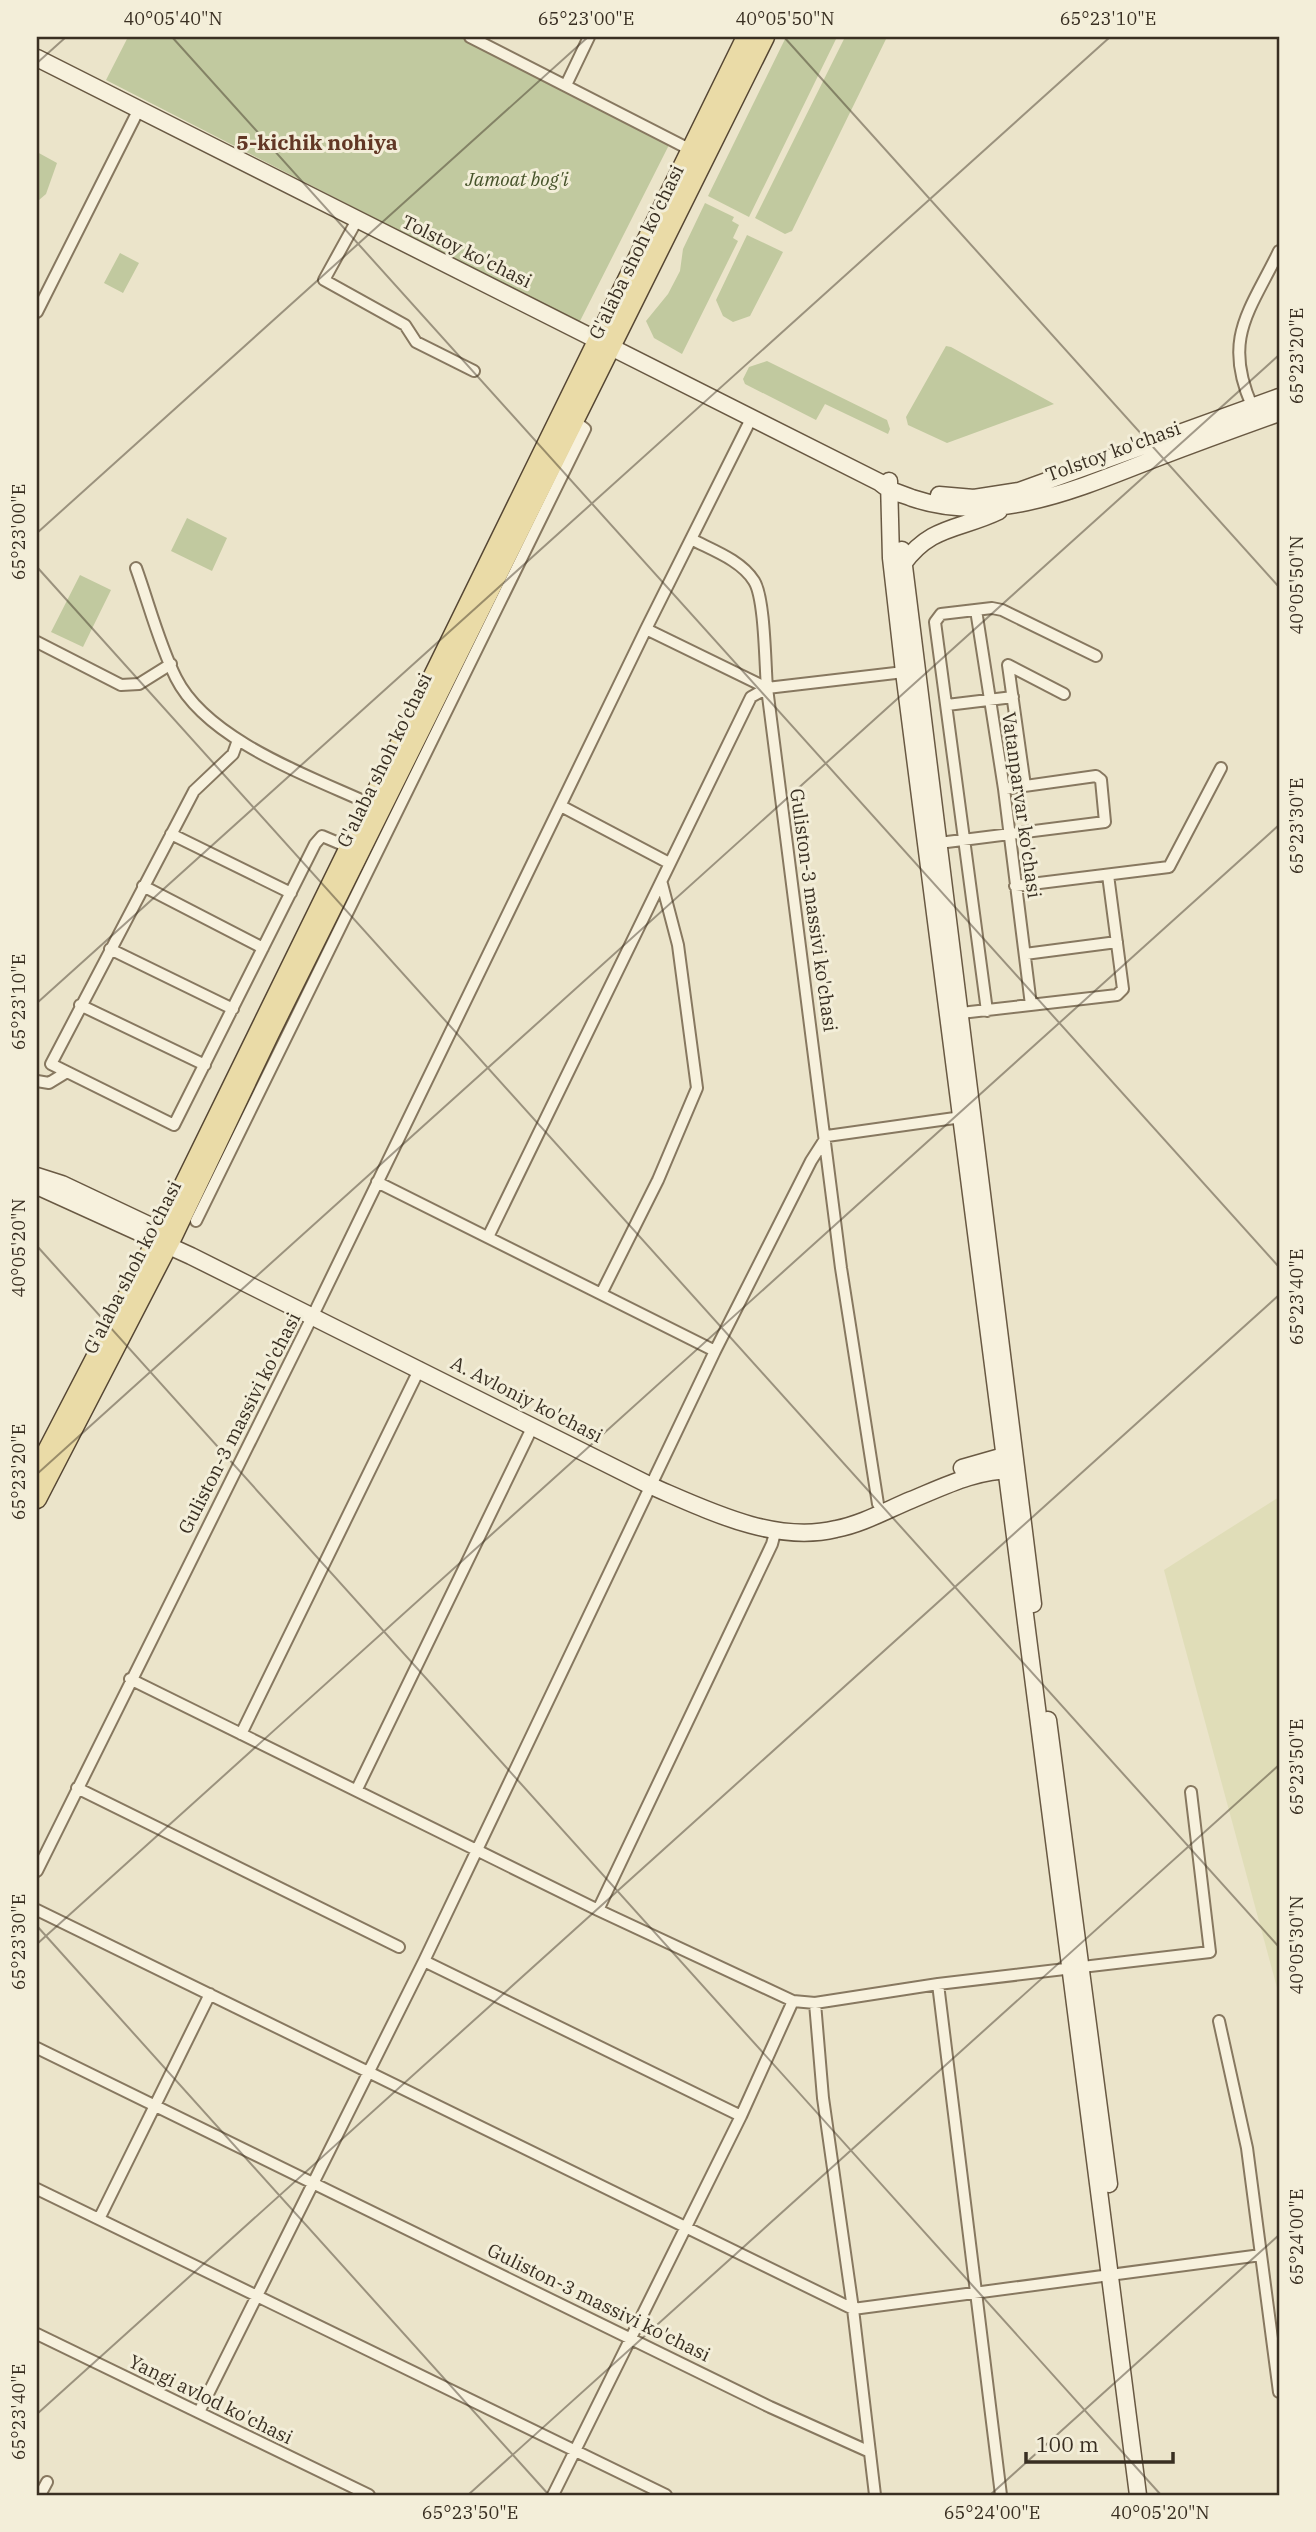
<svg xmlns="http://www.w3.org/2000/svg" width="1316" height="2532" font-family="'IBM Plex Serif',serif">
<rect width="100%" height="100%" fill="#ebe4ca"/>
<path fill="#e0ddb8" d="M1279,1497V1995L1164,1570Z"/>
<path fill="#c1c99f" d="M128,37H459L669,145L579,323L106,80Z
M786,37H837L749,217L708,196Z
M845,37H887L792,231L785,234L755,218Z
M37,152L57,163L46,194L39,200Z
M705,203L734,217L732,221L739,225L733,238L738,241L682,354L654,338L646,321L668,294L680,271L683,249Z
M747,235L783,252L750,316L733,322L723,316L716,300Z
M120,253L139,263L123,293L104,283Z
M946,346L951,347L1054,404L947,443L908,425L906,417Z
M767,361L887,420L890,429L888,434L825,404L816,420L745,384L743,379L749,367Z
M187,518L227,538L212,571L171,551Z
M80,575L111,590L83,647L51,632Z"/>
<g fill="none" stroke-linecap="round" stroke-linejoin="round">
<defs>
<path id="street" d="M470,37L691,150
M566,85L589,37
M357,220L324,280L405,325L416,342L474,371
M37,312L138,111
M1252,406C1222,338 1250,311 1279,251
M691,539C712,550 741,560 754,581C765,598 765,665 767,688L841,1268L878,1504
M136,568C149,604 159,644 176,678C207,740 309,776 370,804
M976,610L1004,789L1031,1005
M646,629L767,688
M37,642L121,685L139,684L171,664
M947,705L1013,697
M238,740L233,754L194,791L51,1064L174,1125L315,844L322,836L348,847
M1025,786L1008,665L1064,694
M561,806L669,863
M171,834L291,893
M939,843L1105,822L1101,780L1096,776L1004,789
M143,886L263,948
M1015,886L1169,867L1221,768
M110,949L233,1009
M1025,954L1117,942
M80,1005L205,1065
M987,1011L935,622L941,614L992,608L1002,610L1096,656
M961,1013L1117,995L1123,989L1108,875
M37,1081L49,1083L67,1072
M377,1182L715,1351
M196,1221L585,429L576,422
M488,1237L751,697L767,688L904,672
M602,1292L658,1180L697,1088L678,945L662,884
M130,1679L598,1910L793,2001L815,2003L938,1984L1210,1952L1191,1792
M241,1734L420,1368
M77,1788L399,1947
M357,1789L533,1426
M37,1871L317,1307L646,629L752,417
M37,1910L853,2309L1261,2255
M598,1910L772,1544L776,1529
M424,1961L741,2116
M938,1984L1001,2495
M815,2003L823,2098L853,2309L875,2495
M1219,2021L1247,2148L1279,2392
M37,2048L770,2407L870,2452
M37,2189L666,2495
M99,2219L210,1994
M37,2334L369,2495
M199,2412L424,1961L715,1351L811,1161L827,1136L962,1117
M40,2495L47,2482
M553,2495L741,2116L793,2001"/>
<path id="secondary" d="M37,58L879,482C889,491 899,493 912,498C995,526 1077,489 1154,459C1196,443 1237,428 1279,413
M889,481L891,558L904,672L1138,2495
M939,495L974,498L1019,491L1279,397
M902,550L1033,1604
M903,564C931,525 960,530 999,511
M37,1176L62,1184L172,1236
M37,1186L191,1256L651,1486C707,1510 774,1544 836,1529C862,1524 887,1510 911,1500C945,1486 976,1470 1013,1470
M962,1468L1011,1454
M1048,1720L1109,2184"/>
<path id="primary" d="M37,1470L161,1231L746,37
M37,1499L173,1236L270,1033L765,37"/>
</defs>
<use href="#street" stroke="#877860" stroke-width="14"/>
<use href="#secondary" stroke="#695943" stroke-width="19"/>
<use href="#primary" stroke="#554633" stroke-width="21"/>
<use href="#street" stroke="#f7f1dd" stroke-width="10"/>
<use href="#secondary" stroke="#f7f1dd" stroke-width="16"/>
<use href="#primary" stroke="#eadba7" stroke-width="18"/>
</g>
<path fill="none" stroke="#392f22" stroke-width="2" stroke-opacity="0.45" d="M172,37L1279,1267M784,37L1279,587M37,63L66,37M37,533L588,37M37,567L1279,1947M37,1003L1110,37M37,1246L1161,2495M37,1474L1279,355M37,1926L549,2495M37,1944L1279,825M37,2414L1279,1295M468,2495L1279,1765M990,2495L1279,2235"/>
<g text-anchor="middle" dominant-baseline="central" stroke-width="6" stroke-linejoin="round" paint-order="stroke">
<g font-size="19" font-style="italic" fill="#46532a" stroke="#f3eed9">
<text x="517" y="179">Jamoat bog'i</text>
</g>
<g font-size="19" fill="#392f22" stroke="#f3eed9">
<text transform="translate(467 251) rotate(26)">Tolstoy ko'chasi</text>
<text transform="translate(636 252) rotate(-64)">G'alaba shoh ko'chasi</text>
<text transform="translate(1113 451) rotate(-20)">Tolstoy ko'chasi</text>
<text transform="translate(384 760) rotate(-64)">G'alaba shoh ko'chasi</text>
<text transform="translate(1022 805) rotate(82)">Vatanparvar ko'chasi</text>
<text transform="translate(814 910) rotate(82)">Guliston-3 massivi ko'chasi</text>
<text transform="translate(132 1267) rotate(-63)">G'alaba shoh ko'chasi</text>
<text transform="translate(527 1399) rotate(27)">A. Avloniy ko'chasi</text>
<text transform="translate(239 1423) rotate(-63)">Guliston-3 massivi ko'chasi</text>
<text transform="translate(599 2302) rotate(26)">Guliston-3 massivi ko'chasi</text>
<text transform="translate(211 2399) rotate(26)">Yangi avlod ko'chasi</text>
</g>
<g font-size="21" font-weight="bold" fill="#623725" stroke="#f3eed9">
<text x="317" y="142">5-kichik nohiya</text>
</g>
</g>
<rect width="1316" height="2532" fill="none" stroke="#f3eed9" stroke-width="77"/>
<path d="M1026 2452v10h147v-10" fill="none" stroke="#392f22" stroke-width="3.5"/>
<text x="1036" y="2452" font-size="21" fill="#392f22" stroke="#f3eed9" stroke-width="5" paint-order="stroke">100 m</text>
<rect x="38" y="38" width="1240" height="2456" fill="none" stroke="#392f22" stroke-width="2.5"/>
<g font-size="18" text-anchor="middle" fill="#392f22">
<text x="173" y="25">40°05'40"N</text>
<text x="586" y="25">65°23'00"E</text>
<text x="785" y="25">40°05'50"N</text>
<text x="1108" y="25">65°23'10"E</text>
<text transform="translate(1297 356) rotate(-90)" y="6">65°23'20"E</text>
<text transform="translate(19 532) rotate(-90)" y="6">65°23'00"E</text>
<text transform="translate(1297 585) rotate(-90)" y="6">40°05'50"N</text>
<text transform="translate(1297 826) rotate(-90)" y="6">65°23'30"E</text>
<text transform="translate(19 1002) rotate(-90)" y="6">65°23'10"E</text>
<text transform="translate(19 1248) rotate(-90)" y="6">40°05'20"N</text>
<text transform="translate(1297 1297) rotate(-90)" y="6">65°23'40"E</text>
<text transform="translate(19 1472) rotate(-90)" y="6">65°23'20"E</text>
<text transform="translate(1297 1767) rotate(-90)" y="6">65°23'50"E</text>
<text transform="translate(19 1942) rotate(-90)" y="6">65°23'30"E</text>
<text transform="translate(1297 1945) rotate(-90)" y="6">40°05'30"N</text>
<text transform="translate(1297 2237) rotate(-90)" y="6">65°24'00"E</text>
<text transform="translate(19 2412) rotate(-90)" y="6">65°23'40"E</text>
<text x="470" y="2519">65°23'50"E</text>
<text x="992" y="2519">65°24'00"E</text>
<text x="1160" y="2519">40°05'20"N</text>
</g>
</svg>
